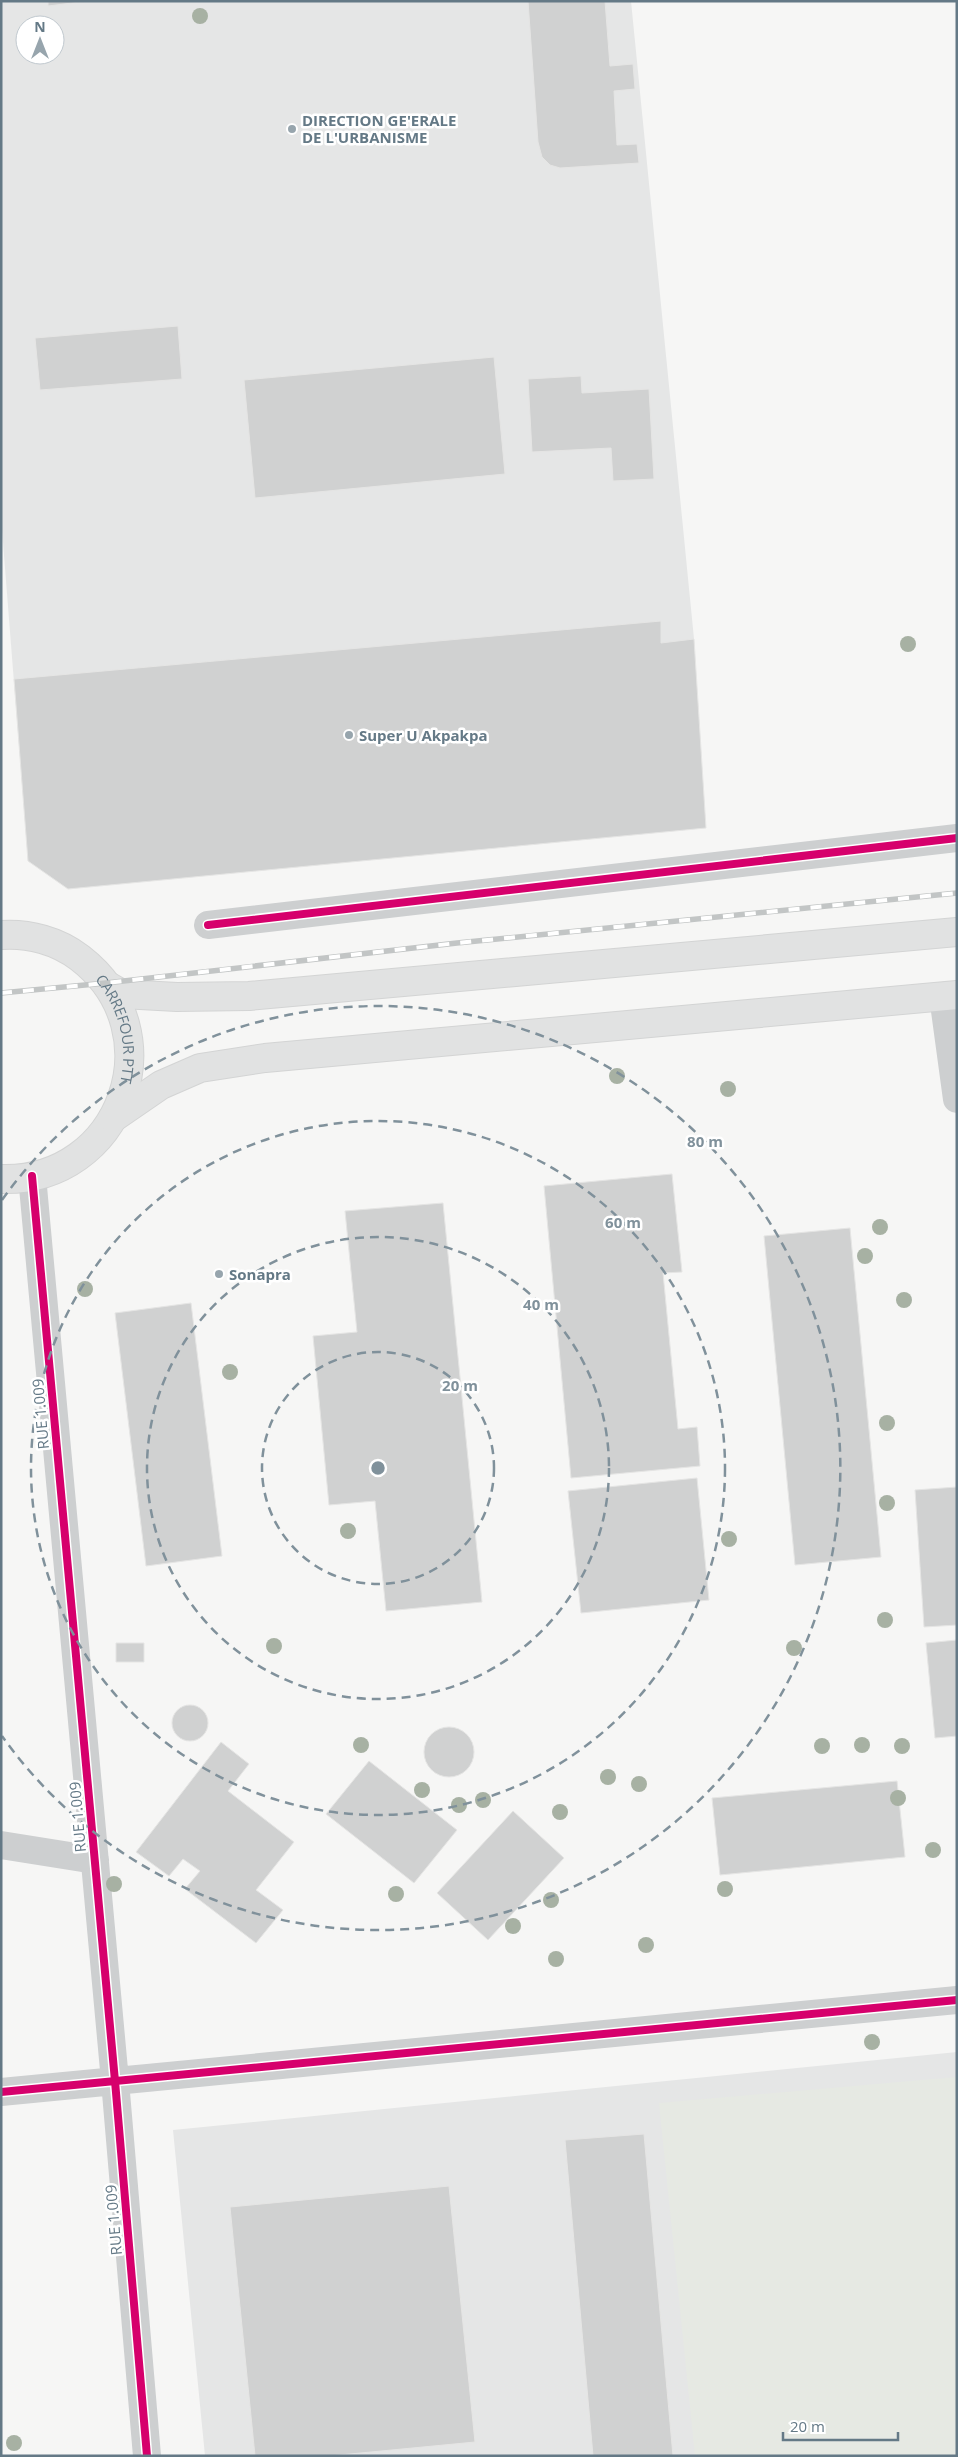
<svg xmlns="http://www.w3.org/2000/svg" width="958" height="2457" font-family="'Open Sans',sans-serif">
<rect width="100%" height="100%" fill="#f6f6f5"/>
<path fill="#e5e6e6" fill-rule="evenodd" d="M1,1H631L694,639L28,861L1,517ZM25,25H55V55H25Z
M957,2052V2456H205L173,2130Z"/>
<path fill="#e6e9e3" d="M957,2077V2456H695L659,2103Z"/>
<path fill="#d0d1d1" stroke="#e5e5e4" d="M48,1H88L48,6Z
M528,1H605L610,66L633,64L635,89L614,91L617,145L637,144L639,163L560,168L550,165L542,157L538,142Z
M178,326L182,379L40,390L35,338Z
M494,357L505,474L255,498L244,380Z
M581,376L582,393L649,389L654,479L613,481L611,448L532,452L528,379Z
M661,621V643L694,639L706,828L68,889L28,861L14,679Z
M672,1174L682,1272L663,1273L678,1429L697,1427L700,1466L571,1478L544,1186Z
M443,1203L482,1602L386,1611L375,1501L329,1505L313,1336L357,1332L345,1211Z
M850,1228L881,1557L795,1565L764,1236Z
M191,1303L222,1556L146,1566L115,1313Z
M697,1478L709,1600L581,1613L568,1491Z
M957,1487V1625L924,1627L915,1490Z
M957,1640V1736L935,1738L926,1643Z
M116,1643H144V1662H116Z
M172 1723a18 18 0 1 1 36 0a18 18 0 1 1-36 0Z
M424 1752a25 25 0 1 1 50 0a25 25 0 1 1-50 0Z
M221,1742L249,1764L228,1791L294,1842L256,1890L283,1910L256,1943L185,1889L200,1871L183,1859L169,1876L136,1852Z
M369,1761L457,1830L414,1883L326,1814Z
M897,1781L905,1857L720,1875L712,1798Z
M513,1811L564,1858L488,1940L437,1893Z
M644,2134L673,2456H593L565,2140Z
M449,2186L475,2442L329,2456H255L230,2207Z"/>
<g fill="none" stroke-linecap="round" stroke-linejoin="round">
<defs>
<g id="highway">
<path id="s1" d="M1,935C29,933 58,941 80,958C176,1032 122,1183 1,1179"/>
<path d="M108,986L122,994L177,997L249,996L957,932"/>
<path d="M113,1118L161,1085L200,1068L265,1058L957,995"/>
</g>
</defs>
<use href="#highway" stroke="#d3d4d4" stroke-width="30"/>
<path stroke="#cdcfd0" stroke-width="28" d="M208,925L957,838
M943,996L957,1099
M32,1176L115,2081L147,2456
M1,1845L95,1860
M1,2092L957,2000"/>
<use href="#highway" stroke="#e1e2e2" stroke-width="28"/>
<defs>
<path id="rail" d="M1,993L106,983L457,943L957,893"/>
</defs>
<use href="#rail" stroke="#c2c5c5" stroke-width="5.5"/>
<use href="#rail" stroke="#fff" stroke-width="4" stroke-dasharray="11" stroke-linecap="butt"/>
<defs>
<path id="cycleway" d="M208,925L957,838
M32,1176L115,2081L147,2456
M1,2092L957,2000"/>
</defs>
<use href="#cycleway" stroke="#fff" stroke-width="11"/>
<use href="#cycleway" stroke="#d6006c" stroke-width="8"/>
</g>
<g fill="#a7b1a3">
<circle cx="200" cy="16" r="8"/>
<circle cx="908" cy="644" r="8"/>
<circle cx="617" cy="1076" r="8"/>
<circle cx="728" cy="1089" r="8"/>
<circle cx="880" cy="1227" r="8"/>
<circle cx="865" cy="1256" r="8"/>
<circle cx="85" cy="1289" r="8"/>
<circle cx="904" cy="1300" r="8"/>
<circle cx="230" cy="1372" r="8"/>
<circle cx="887" cy="1423" r="8"/>
<circle cx="887" cy="1503" r="8"/>
<circle cx="348" cy="1531" r="8"/>
<circle cx="729" cy="1539" r="8"/>
<circle cx="885" cy="1620" r="8"/>
<circle cx="274" cy="1646" r="8"/>
<circle cx="794" cy="1648" r="8"/>
<circle cx="361" cy="1745" r="8"/>
<circle cx="862" cy="1745" r="8"/>
<circle cx="822" cy="1746" r="8"/>
<circle cx="902" cy="1746" r="8"/>
<circle cx="608" cy="1777" r="8"/>
<circle cx="639" cy="1784" r="8"/>
<circle cx="422" cy="1790" r="8"/>
<circle cx="898" cy="1798" r="8"/>
<circle cx="483" cy="1800" r="8"/>
<circle cx="459" cy="1805" r="8"/>
<circle cx="560" cy="1812" r="8"/>
<circle cx="933" cy="1850" r="8"/>
<circle cx="114" cy="1884" r="8"/>
<circle cx="725" cy="1889" r="8"/>
<circle cx="396" cy="1894" r="8"/>
<circle cx="551" cy="1900" r="8"/>
<circle cx="513" cy="1926" r="8"/>
<circle cx="646" cy="1945" r="8"/>
<circle cx="556" cy="1959" r="8"/>
<circle cx="872" cy="2042" r="8"/>
<circle cx="14" cy="2443" r="8"/>
</g>
<g fill="none" stroke="#80919b" stroke-width="2.5" stroke-dasharray="9 6">
<circle cx="378" cy="1468" r="116"/>
<circle cx="378" cy="1468" r="231"/>
<circle cx="378" cy="1468" r="347"/>
<path d="M2 1200A462 462 0 1 1 2 1736"/>
</g>
<g fill="#97a5ad" stroke="#fff" stroke-width="2">
<circle cx="292" cy="129" r="5"/>
<circle cx="349" cy="735" r="5"/>
<circle cx="219" cy="1274" r="5"/>
</g>
<g text-anchor="middle" dominant-baseline="central" stroke-width="5" stroke-linejoin="round" paint-order="stroke">
<g font-size="15" font-weight="bold" fill="#647986" stroke="#fff" text-anchor="start">
<text x="302" y="120">DIRECTION GE'ERALE<tspan x="302" dy="17">DE L'URBANISME</tspan></text>
<text x="359" y="735">Super U Akpakpa</text>
<text x="229" y="1274">Sonapra</text>
</g>
<g font-size="15" fill="#647986" stroke="#fff">
<text stroke="none"><textPath href="#s1" startOffset="168">CARREFOUR PTT</textPath></text>
<text transform="translate(40 1414) rotate(-95)">RUE 1.009</text>
<text transform="translate(77 1817) rotate(-95)">RUE 1.009</text>
<text transform="translate(113 2220) rotate(-95)">RUE 1.009</text>
</g>
</g>
<circle cx="378" cy="1468" r="8" fill="#80919b" stroke="#fff" stroke-width="2.5"/>
<g font-size="15" text-anchor="middle" font-weight="bold" fill="#80919b" stroke="#fff" stroke-width="5" stroke-linejoin="round" paint-order="stroke">
<text x="705" y="1147">80 m</text>
<text x="623" y="1228">60 m</text>
<text x="541" y="1310">40 m</text>
<text x="460" y="1391">20 m</text>
</g>
<rect width="958" height="2457" fill="none" stroke="#647986" stroke-width="5"/>
<g transform="translate(40 40)"><circle r="24" fill="#ffffff" stroke="#c1c9cf"/>
<path d="M0-4L9 19L0 12L-9 19Z" fill="#97a5ad"/>
<text y="-8" font-size="14" font-weight="bold" text-anchor="middle" fill="#647986">N</text>
</g>
<path d="M783 2432v8h115v-8" fill="none" stroke="#647986" stroke-width="2.5"/>
<text x="790" y="2432" font-size="15" fill="#647986" stroke="#ffffff" stroke-width="4" paint-order="stroke">20 m</text>
</svg>
